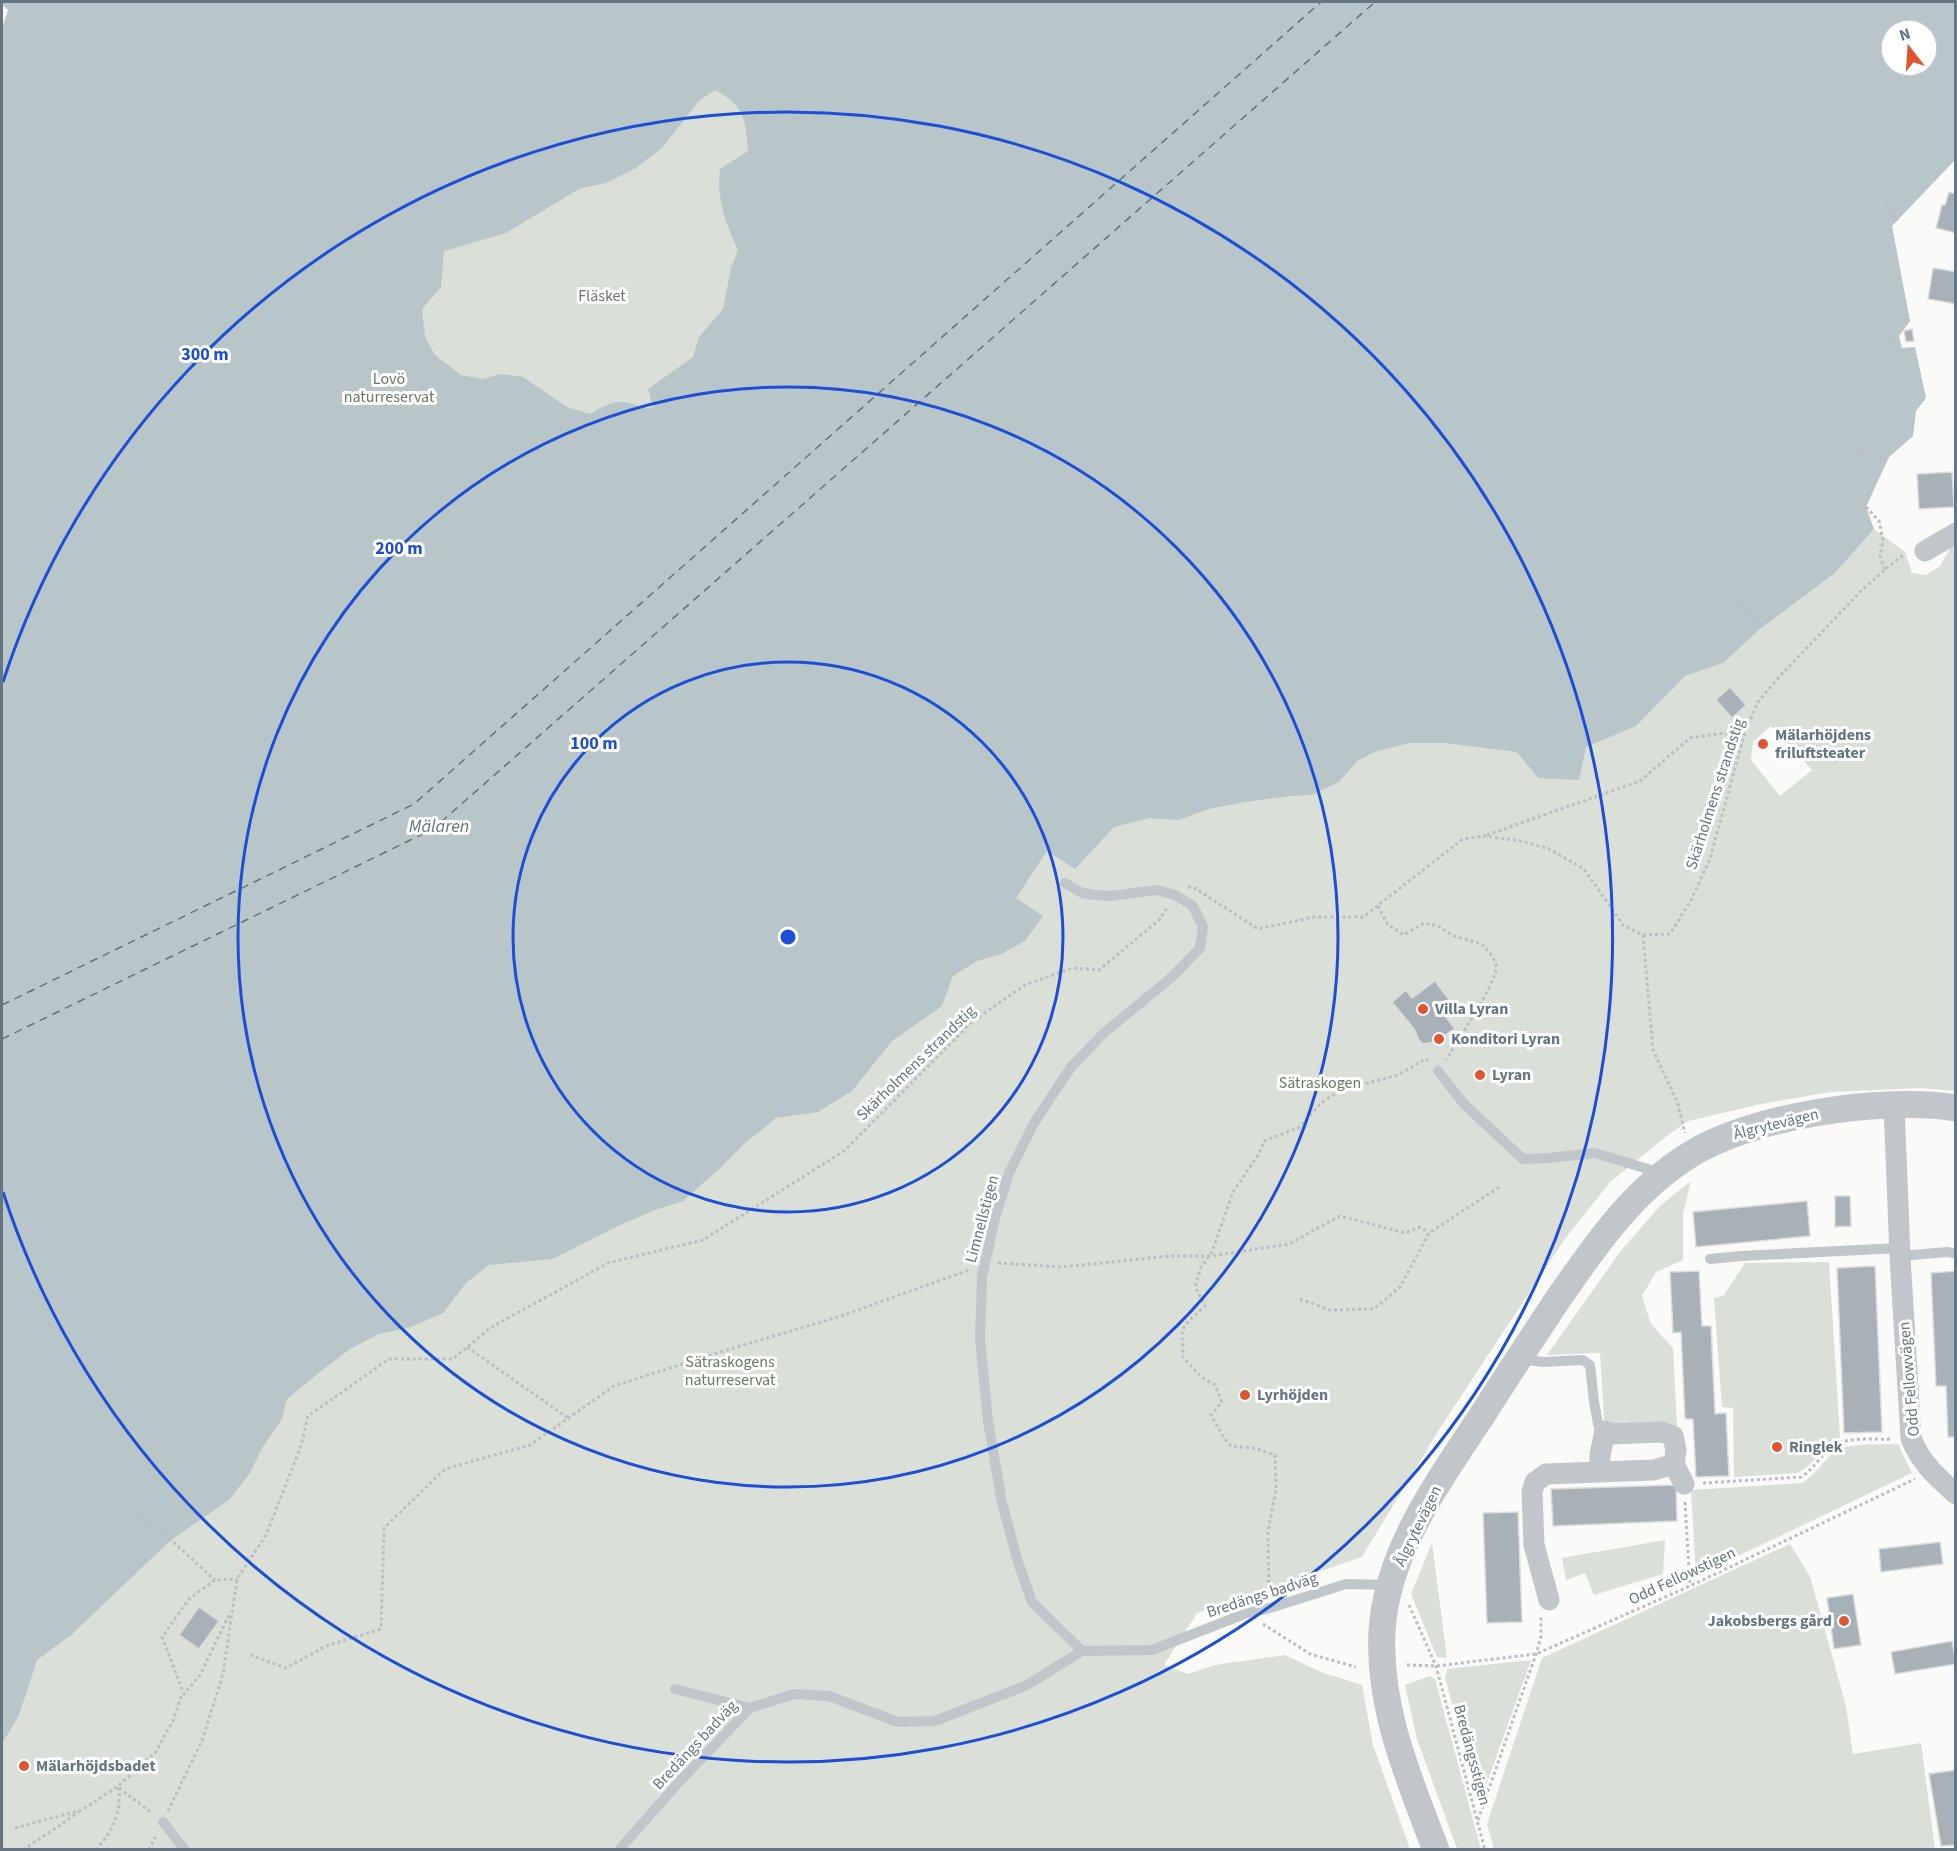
<svg xmlns="http://www.w3.org/2000/svg" width="1957" height="1851" font-family="'Source Sans 3',sans-serif">
<rect width="100%" height="100%" fill="#fafaf8"/>
<path fill="#dadfd7" fill-rule="evenodd" d="M1341,2L1730,656L1759,630L1835,573L1874,529L1905,552L1912,573L1926,575L1940,566L1952,545L1956,553L1955,1091L1920,1088L1831,1092L1761,1104L1688,1121L1668,1135L1610,1182L1564,1240L1440,1428L1362,1557L1197,1613L1164,1665L1188,1674L1215,1665L1285,1655L1321,1672L1362,1685L1373,1745L1410,1849H2V88ZM1771,726L1812,770L1780,796L1751,760L1753,742Z
M1691,1181L1683,1214V1260L1656,1272L1642,1296L1651,1324L1673,1348L1677,1427L1605,1431L1600,1353L1547,1355L1620,1252L1660,1206Z
M1829,1262L1840,1437C1823,1447 1814,1464 1798,1473L1734,1477L1733,1408L1722,1407L1714,1298L1724,1295L1745,1263Z
M1898,1444L1912,1473L1696,1576L1691,1490L1802,1483C1815,1475 1822,1463 1833,1453C1846,1442 1881,1445 1898,1444Z
M1665,1540L1663,1574L1594,1595L1585,1573L1566,1580L1562,1558Z
M1432,1543L1447,1658L1437,1657L1411,1594Z
M1790,1544L1810,1576L1846,1706L1853,1754L1921,1743L1935,1849H1494L1487,1824L1542,1658Z
M1531,1660L1479,1805L1445,1677L1447,1669Z
M1430,1676L1435,1679L1481,1849H1457L1417,1739L1405,1685Z"/>
<path fill="#b9c6c9" fill-rule="evenodd" d="M2,2H1955V160L1892,226L1910,321L1899,336L1902,348L1915,347L1926,398L1916,411L1913,436L1889,457L1866,507L1874,529L1835,573L1759,630L1723,663L1685,676L1636,726L1586,747L1579,780L1538,778L1517,752L1445,743H1410L1377,751L1357,761L1339,782L1312,795L1290,796L1245,802L1208,809L1179,820L1149,818L1114,827L1075,869L1047,851L1016,898L1043,916L1025,941L1001,954L977,961L953,976L942,1006L892,1041L852,1091L818,1112L776,1118L745,1143L717,1171L683,1201L655,1210L620,1225L553,1259L489,1265L466,1283L443,1313L411,1327L379,1334L350,1349L325,1368L287,1399L282,1419L262,1448L250,1473L229,1500L171,1540L71,1635L37,1660L19,1715L2,1744V28L8,10L2,4ZM1891,30H1927V66H1891ZM715,90C744,105 746,120 748,151L720,169C716,197 726,225 738,250L731,268L723,309L699,337L693,357L648,389L653,407C640,410 640,405 629,403C614,399 602,407 590,414L567,407L523,377L500,374L483,379L461,375L435,355L425,337L422,309L441,287L444,251L506,233L581,188L606,183L636,168L662,148L700,100Z"/>
<g fill="none" stroke-linecap="round" stroke-linejoin="round">
<path stroke="#60757c" stroke-width="1.5" stroke-dasharray="8 6" stroke-linecap="butt" d="M2,1005L414,804L1321,2
M2,1039L433,829L1375,2"/>
</g>
<path fill="#a8b1b7" stroke="#dcdcda" stroke-width="1.5" d="M1949,192L1956,194V233L1936,228L1942,205H1945Z
M1933,268L1956,272V304L1928,299Z
M1912,329L1914,341L1906,342L1904,331Z
M1952,472L1954,507L1919,509L1917,474Z
M1730,687L1746,705L1732,718L1716,700Z
M1435,981L1453,1005L1443,1013L1455,1029L1439,1039L1436,1037L1434,1042L1423,1044L1419,1040L1414,1029L1392,1002L1406,990L1412,998Z
M1835,1196H1850L1851,1226L1835,1227Z
M1807,1201L1810,1236L1696,1247L1693,1212Z
M1875,1266L1882,1432L1844,1433L1837,1268Z
M1699,1271L1702,1326H1711L1715,1414L1726,1413L1729,1476L1696,1477L1693,1419H1685L1681,1332L1673,1333L1670,1272Z
M1956,1271V1437H1948L1946,1386H1936L1931,1273Z
M1676,1485L1677,1521L1553,1526L1551,1489Z
M1518,1512L1522,1622L1487,1623L1483,1513Z
M1940,1542L1943,1564L1881,1572L1879,1549Z
M1853,1594L1861,1645L1834,1649L1827,1598Z
M199,1607L219,1621L199,1649L179,1635Z
M1952,1641L1956,1664L1895,1674L1891,1652Z
M1956,1770V1845L1941,1846L1929,1774Z"/>
<g fill="none" stroke-linecap="round" stroke-linejoin="round">
<path stroke="#bbbfc2" stroke-width="3" stroke-dasharray="3 3" stroke-linecap="butt" d="M1885,206L1898,220
M1888,339L1900,337
M1850,449L1888,459
M1866,507L1879,521L1883,540L1880,556L1885,570
M1739,600L1762,627
M1487,835L1640,781L1690,738L1725,733L1742,741
M1188,887H1193L1258,929L1314,917H1363L1463,839L1484,836L1521,841L1549,849L1584,869L1623,925L1643,935L1670,934L1691,900L1710,859L1745,732L1758,702L1780,676L1863,589L1900,557L1906,555
M1378,906L1388,925L1404,935L1424,923L1438,926L1454,936L1482,944C1487,950 1497,960 1496,968C1496,984 1456,1043 1446,1060
M1643,935L1653,1050L1677,1101L1685,1133
M998,1263L1061,1267L1171,1256H1211L1289,1244L1340,1216L1405,1233L1420,1227L1429,1233
M1300,1299L1330,1310L1374,1309L1400,1287L1429,1233L1501,1186
M467,1347L568,1418
M1703,1483L1801,1477C1814,1469 1820,1456 1831,1447C1846,1436 1874,1440 1892,1439
M1685,1502L1690,1586
M131,1509L171,1540L215,1580
M1269,1595L1268,1532L1276,1490L1275,1455L1253,1448L1231,1446L1224,1438L1211,1415L1222,1402L1215,1385L1201,1377L1183,1357L1182,1331L1187,1323L1205,1306L1195,1287L1201,1267L1212,1252L1233,1192L1259,1154L1264,1141L1300,1127L1321,1103L1341,1090L1398,1075L1425,1059L1428,1061
M1409,1605L1436,1666L1485,1850
M229,1615L200,1675L184,1694L162,1637L189,1599L215,1580L237,1579
M1263,1624L1310,1654L1356,1667
M250,1655L286,1668L326,1646L381,1629L384,1528L445,1469L530,1445L614,1386L720,1352L841,1316L969,1270
M1407,1665L1436,1666L1536,1654L1690,1586L1915,1479
M119,1788L152,1813
M168,1811L203,1738L223,1674L237,1579L266,1535L301,1446L308,1416L389,1359H453L490,1328L608,1263L703,1240L844,1151L973,1021L1025,985L1073,968L1099,970L1159,920L1168,906
M1478,1820L1536,1654L1541,1637V1616
M15,1828L82,1810L118,1786L155,1753L173,1721L181,1696L184,1694
M23,1850L79,1812
M96,1850C112,1832 123,1810 118,1786
M149,1850L156,1835"/>
<path stroke="#c1c6ca" stroke-width="10" d="M1065,883L1082,893L1095,895L1110,896L1157,890L1175,895L1193,906L1203,927L1200,948L1172,977L1105,1032L1071,1067L1034,1123L1009,1173L995,1218L982,1277L980,1339L988,1421L1002,1503L1018,1562L1032,1602L1082,1651
M1438,1071L1464,1104L1523,1159L1549,1158L1595,1153L1661,1173
M1900,1256L1948,1252L1956,1254
M1710,1259L1741,1256L1899,1248
M1521,1359L1543,1362L1583,1360L1590,1365L1594,1402L1599,1429L1605,1431
M675,1689L750,1708
M163,1822L185,1850
M619,1850L679,1782L750,1708L794,1694L829,1696L898,1722L935,1721L1027,1685L1082,1651L1152,1650L1247,1613L1270,1608L1346,1584L1390,1585"/>
<path stroke="#c1c6ca" stroke-width="21" d="M1925,551L1956,533
M1894,1105L1900,1256L1911,1438C1920,1462 1937,1477 1956,1494
M1600,1471V1455L1605,1431L1611,1434L1662,1432L1673,1436L1676,1450L1674,1464L1684,1484
M1549,1600L1534,1545L1532,1492L1535,1482L1546,1474L1654,1470L1674,1464"/>
<path stroke="#c1c6ca" stroke-width="27" d="M1436,1850C1409,1779 1378,1708 1382,1631C1387,1546 1446,1472 1490,1403C1512,1368 1535,1334 1558,1299C1595,1246 1632,1191 1688,1156C1749,1116 1884,1096 1956,1108"/>
</g>
<g fill="none" stroke="#1d4ed8" stroke-width="3">
<circle cx="788" cy="937" r="275"/>
<circle cx="788" cy="937" r="550"/>
<path d="M3 682A825 825 0 1 1 3 1192"/>
</g>
<g fill="#df5532" stroke="#fff" stroke-width="2">
<circle cx="1763" cy="744" r="6"/>
<circle cx="1423" cy="1009" r="6"/>
<circle cx="1439" cy="1039" r="6"/>
<circle cx="1480" cy="1075" r="6"/>
<circle cx="1245" cy="1395" r="6"/>
<circle cx="1777" cy="1447" r="6"/>
<circle cx="1844" cy="1621" r="6"/>
<circle cx="24" cy="1766" r="6"/>
</g>
<g text-anchor="middle" dominant-baseline="central" stroke-width="6" stroke-linejoin="round" paint-order="stroke">
<g font-size="16" fill="#697a64" stroke="#fff">
<text x="602" y="296">Fläsket</text>
<text x="389" y="379">Lovö<tspan x="389" dy="18">naturreservat</tspan></text>
<text x="1320" y="1083">Sätraskogen</text>
<text x="730" y="1362">Sätraskogens<tspan x="730" dy="18">naturreservat</tspan></text>
</g>
<g font-size="16" font-weight="bold" fill="#657682" stroke="#fff" text-anchor="start">
<text x="1775" y="735">Mälarhöjdens<tspan x="1775" dy="18">friluftsteater</tspan></text>
<text x="1435" y="1009">Villa Lyran</text>
<text x="1451" y="1039">Konditori Lyran</text>
<text x="1492" y="1075">Lyran</text>
<text x="1257" y="1395">Lyrhöjden</text>
<text x="1789" y="1447">Ringlek</text>
<text x="1832" y="1621" text-anchor="end">Jakobsbergs gård</text>
<text x="36" y="1766">Mälarhöjdsbadet</text>
</g>
<g font-size="16" fill="#657682" stroke="#fff">
<text transform="translate(1715 794) rotate(-72)">Skärholmens strandstig</text>
<text transform="translate(916 1063) rotate(-44)">Skärholmens strandstig</text>
<text transform="translate(1776 1124) rotate(-14)">Ålgrytevägen</text>
<text transform="translate(982 1219) rotate(-75)">Limnellstigen</text>
<text transform="translate(1909 1379) rotate(-95)">Odd Fellowvägen</text>
<text transform="translate(1418 1526) rotate(-64)">Ålgrytevägen</text>
<text transform="translate(1682 1576) rotate(-25)">Odd Fellowstigen</text>
<text transform="translate(1262 1595) rotate(-18)">Bredängs badväg</text>
<text transform="translate(695 1745) rotate(-47)">Bredängs badväg</text>
<text transform="translate(1472 1755) rotate(75)">Bredängsstigen</text>
</g>
<g font-size="18" font-style="italic" fill="#60757c" stroke="#fff">
<text x="439" y="826">Mälaren</text>
</g>
</g>
<circle cx="788" cy="937" r="9" fill="#1d4ed8" stroke="#fff" stroke-width="3"/>
<g font-size="18" text-anchor="middle" font-weight="bold" fill="#1d4ed8" stroke="#fff" stroke-width="6" stroke-linejoin="round" paint-order="stroke">
<text x="205" y="360">300 m</text>
<text x="399" y="554">200 m</text>
<text x="594" y="749">100 m</text>
</g>
<rect width="1957" height="1851" fill="none" stroke="#657682" stroke-width="6"/>
<g transform="translate(1909 48) rotate(343)"><circle r="28" fill="#ffffff" stroke="#c1c8cd" stroke-width="1.5"/>
<path d="M0-4.5L10 22L0 15L-10 22Z" fill="#df5532"/>
<text y="-9" font-size="16" font-weight="bold" text-anchor="middle" fill="#657682">N</text>
</g>
</svg>
